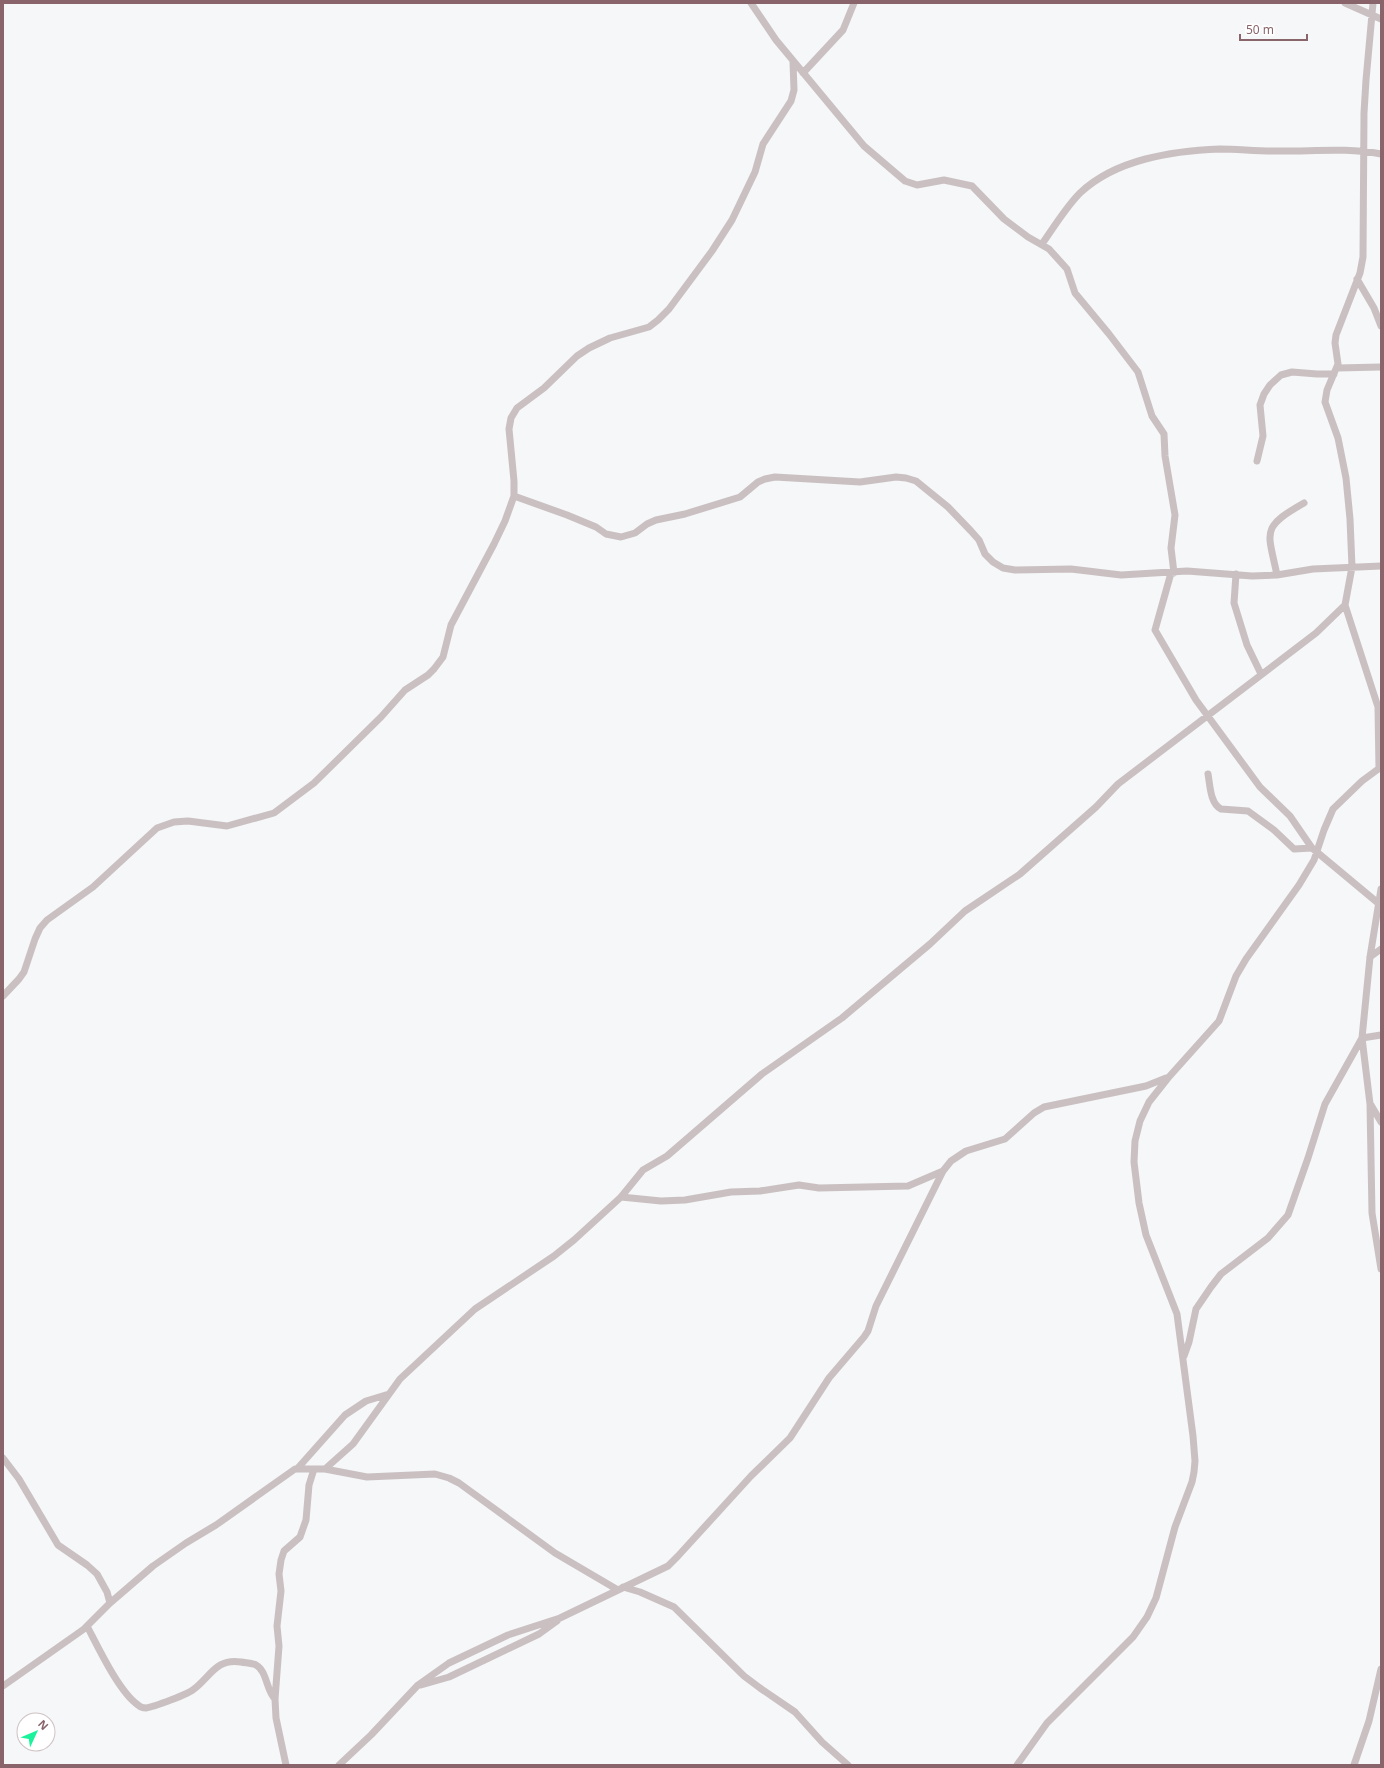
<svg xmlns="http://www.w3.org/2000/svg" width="1384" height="1768" font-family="'Noto Sans',sans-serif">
<rect width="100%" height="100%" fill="#f5f7f8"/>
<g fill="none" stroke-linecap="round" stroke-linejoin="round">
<path stroke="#cac0c2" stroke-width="7" d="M751,3L776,40L864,146L905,181L917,185L944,180L972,186L1004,219L1028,237L1049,249L1067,269L1075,293L1109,334L1138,372L1152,416L1164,434L1165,456L1175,515L1171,548L1174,573
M1345,3L1381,19
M1373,3L1366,80L1364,113L1363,257L1360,273L1336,335L1335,343L1338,364L1327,390L1325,402L1338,438L1346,478L1350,519L1352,567L1345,605L1378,707L1379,769
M803,73L843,30L854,3
M1042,244C1054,227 1066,207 1080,193C1116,159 1172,151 1220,149C1237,149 1254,151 1272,151C1308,152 1345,147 1381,154
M1357,279L1374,308L1381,326
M1337,368L1381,367
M1257,461L1263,436L1260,405L1264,394L1270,385L1281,375L1292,372L1317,374H1334
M514,496L567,515L596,527L606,534L621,537L635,533L647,524L656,520L685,514L740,497L758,482L765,479L775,477L860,482L896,477L906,478L916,481L948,507L971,531L979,540L985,554L993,562L1003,568L1015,570L1071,569L1121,575L1187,571L1252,576L1277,575L1313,569L1381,566
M1171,573L1155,630L1196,700L1260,787L1290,816L1312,848L1378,903
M1236,574L1234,603L1247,645L1261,674
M1277,575C1268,531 1260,528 1304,503
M1208,774C1210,784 1210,804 1221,809L1248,811L1274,830L1294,849L1312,848
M1381,889L1370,957L1362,1038L1370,1104L1372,1213L1381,1269
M1370,957L1381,949
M3,996L19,979L24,972L35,939L40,928L47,920L93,887L157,828L174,822L188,821L227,826L274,813L314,783L381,717L405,690L428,675L434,669L443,657L451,625L494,544L505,521L514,496V481L509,429L511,418L517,408L544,388L577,356L589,348L610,338L649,327L658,320L669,309L712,251L732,220L755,172L763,144L791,101L794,90L793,62
M1371,1105L1381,1122
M621,1197L661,1201L685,1200L731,1192L760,1191L799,1185L819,1188L908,1186L943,1171
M1184,1356L1189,1342L1196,1309L1211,1287L1221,1274L1268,1238L1288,1215L1308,1158L1325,1104L1362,1038L1381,1035
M3,1458L19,1479L58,1545L87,1565L97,1574L107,1592L110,1603
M297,1469L345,1415L366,1401L389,1394
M325,1469L353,1444L400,1379L475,1309L554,1256L574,1240L621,1197L643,1170L667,1156L762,1074L842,1018L930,944L965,911L1020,874L1096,807L1118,784L1316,633L1345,605
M623,1587L640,1592L674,1607L744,1676L760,1688L795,1712L822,1742L848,1765
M87,1626C98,1647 119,1692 138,1705C140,1707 143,1708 146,1708C153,1707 189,1694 194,1689C211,1676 216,1658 241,1662C246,1663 252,1663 256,1665C267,1671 266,1690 275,1699
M421,1685L449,1677L539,1634L557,1621
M3,1686L84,1629L110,1603L153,1566L186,1543L216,1525L295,1469H325L367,1477L435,1474L449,1478L459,1483L555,1553L618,1590
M286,1765L276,1718L275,1699L279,1646L277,1626L281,1591L279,1574L281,1560L284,1551L300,1537L306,1520L309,1485L314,1469
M339,1765L371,1735L418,1685L449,1663L508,1635L560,1618L668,1566L678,1556L751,1476L790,1438L829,1378L864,1337L868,1331L876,1306L943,1171L951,1161L966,1151L1005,1139L1034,1113L1044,1107L1146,1086L1166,1078
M1017,1765L1047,1723L1133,1637L1147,1617L1156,1598L1175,1527L1192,1482L1194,1472L1195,1461L1193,1436L1177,1314L1146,1235L1139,1203L1134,1162L1135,1141L1140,1121L1149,1102L1168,1078L1219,1021L1236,976L1246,959L1299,885L1314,860L1324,830L1333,809L1362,781L1381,767
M1354,1765L1369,1721L1381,1669"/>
</g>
<rect width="1384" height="1768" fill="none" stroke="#89646b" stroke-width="8"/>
<g transform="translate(36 1732) rotate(46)"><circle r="19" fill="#ffffff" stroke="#d0c1c4"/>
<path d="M0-3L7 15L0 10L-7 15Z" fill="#1af39b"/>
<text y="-6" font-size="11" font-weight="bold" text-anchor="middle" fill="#89646b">N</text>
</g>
<path d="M1240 34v6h67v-6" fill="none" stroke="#89646b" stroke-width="2"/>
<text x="1246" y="34" font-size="12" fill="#89646b" stroke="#ffffff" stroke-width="3" paint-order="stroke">50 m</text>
</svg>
